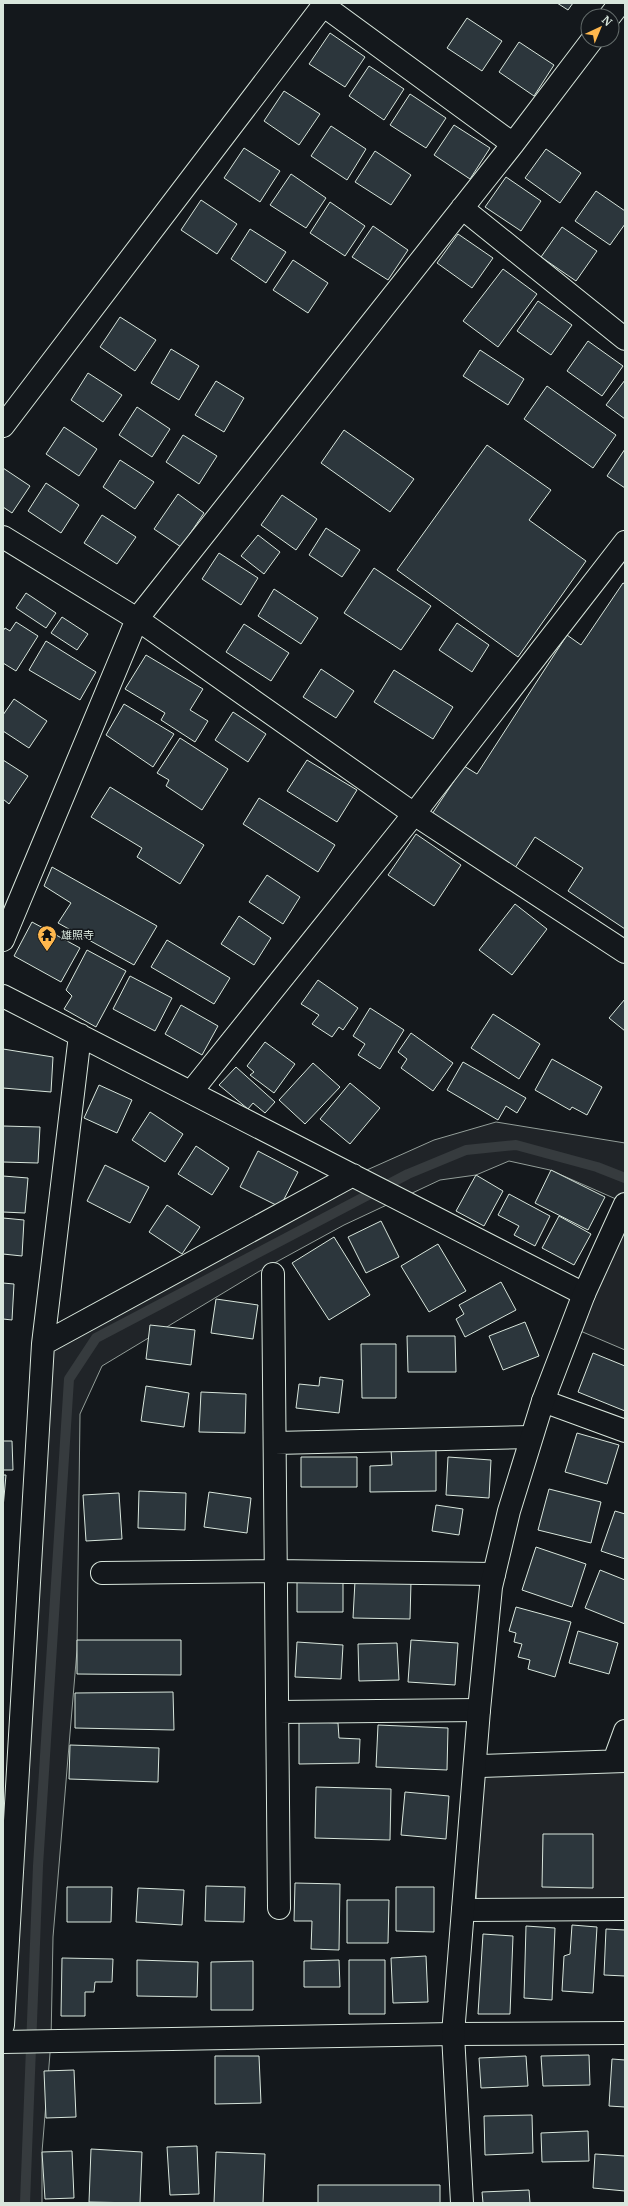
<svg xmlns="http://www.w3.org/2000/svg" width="628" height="2206" font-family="Merriweather,'Noto Sans JP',serif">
<rect width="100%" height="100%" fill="#14181c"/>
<path fill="#202428" stroke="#939e99" d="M496,1122L625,1143V1203L550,1170L509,1161L476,1175L440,1180L344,1225L258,1272L102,1366L80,1414L77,1650L53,1937L51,2041L42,2152V2203H3V2025L45,1331L340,1182L434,1140Z
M625,1204V1350L571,1327Z
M625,1762V1909L476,1910L481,1766Z"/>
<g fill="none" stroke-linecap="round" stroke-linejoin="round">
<path stroke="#363b3e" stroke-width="10" d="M25,2203L38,1866L69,1379L96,1338L408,1174L466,1150L516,1145L597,1167L625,1178"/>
</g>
<path fill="#2c363c" stroke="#d8e6dc" d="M557,3H573L568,10Z
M467,18L502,41L482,71L447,48Z
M330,33L365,57L345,87L309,64Z
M519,42L554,65L534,96L499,72Z
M369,66L404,89L384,120L349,96Z
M284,91L320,114L299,145L264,121Z
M410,94L446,118L426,148L390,125Z
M454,125L490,148L470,179L434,155Z
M331,126L366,149L347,180L311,156Z
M244,148L280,171L260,202L224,178Z
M546,149L581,173L560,203L525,178Z
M375,151L411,175L391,205L355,182Z
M291,174L326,198L306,228L270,205Z
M506,177L541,201L521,231L485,207Z
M596,191L625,211V224L610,245L575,221Z
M201,200L237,224L217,254L181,230Z
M330,202L365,226L345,256L310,233Z
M373,226L408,250L388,280L352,257Z
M562,227L597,251L576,281L541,257Z
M250,229L286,252L266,283L231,259Z
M458,234L493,258L472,288L437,263Z
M293,260L328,283L308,313L273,290Z
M503,269L537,294L498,347L463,321Z
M538,301L572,325L551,355L517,331Z
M120,317L156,340L135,371L100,347Z
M588,341L623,366L602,396L567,371Z
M171,349L199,366L179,400L151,383Z
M480,350L524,379L508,405L463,376Z
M88,373L122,395L103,422L71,400Z
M625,380V419L606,405Z
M216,381L244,398L224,432L195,415Z
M547,386L616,435L593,468L524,419Z
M137,407L170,429L152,457L119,435Z
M64,427L97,449L79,476L46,454Z
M344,430L414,479L390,512L321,463Z
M183,435L217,456L199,484L166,462Z
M487,445L551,490L529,520L586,561L518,657L397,570Z
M625,449V488L607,476Z
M120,460L154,482L135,509L103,487Z
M3,468L30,486L12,513L3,507Z
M46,483L79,505L61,533L28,511Z
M178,494L204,513L181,547L154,529Z
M282,495L317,519L296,550L261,525Z
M102,515L136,537L117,564L84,543Z
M326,528L360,550L342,577L309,555Z
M258,535L280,552L264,574L241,556Z
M219,553L258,578L241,605L202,579Z
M374,568L431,606L401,650L344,613Z
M623,583L625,584V929L568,891L583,868L535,837L515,868L432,814L464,766L477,774L567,635L581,645Z
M274,589L318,618L301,644L258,616Z
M26,593L56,613L46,628L16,608Z
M62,617L88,634L77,650L51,633Z
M16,622L38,636L16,671L3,663V631L5,628L10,631Z
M457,623L489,645L472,672L439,650Z
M244,624L289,653L271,681L226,652Z
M46,641L96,672L80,700L29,670Z
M146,655L203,689L190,710L208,721L195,742L161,720L165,713L125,689Z
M321,669L354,691L336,718L303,697Z
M394,670L453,707L433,739L374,702Z
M14,699L47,721L29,748L3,731V715Z
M124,704L174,734L153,767L106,735Z
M233,712L266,734L248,762L215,740Z
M180,738L228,769L202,810L166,786L169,780L157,773Z
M3,760L28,776L9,804L3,799Z
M307,760L357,790L337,822L287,791Z
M110,787L204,845L180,884L137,857L142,848L91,817Z
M259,798L335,845L318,872L243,824Z
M416,834L461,865L434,906L388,875Z
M52,867L157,926L134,965L58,923L71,903L44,886Z
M267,875L300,897L283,924L249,902Z
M515,904L547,929L512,975L479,950Z
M239,916L271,938L254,965L221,944Z
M32,922L80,948L61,982L14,956Z
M167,940L230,978L214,1004L151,967Z
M87,950L126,971L96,1027L64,1009L72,996L66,990Z
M130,976L172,998L155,1031L113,1009Z
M318,980L358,1008L343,1030L339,1027L332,1037L312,1024L319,1015L301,1004Z
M625,999V1031L609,1018Z
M181,1005L218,1026L202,1055L165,1034Z
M370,1008L404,1030L380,1069L358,1055L365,1044L353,1036Z
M493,1014L540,1044L519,1079L471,1048Z
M411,1033L453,1063L433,1091L401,1068L407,1059L398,1052Z
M265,1042L295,1064L274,1093L250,1075L254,1072L247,1066Z
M3,1049L53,1057L51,1092L3,1088Z
M552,1059L602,1087L587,1115L572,1107L570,1110L535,1090Z
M463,1062L526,1098L517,1113L506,1106L498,1120L447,1090Z
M313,1063L340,1087L305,1124L279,1100Z
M236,1067L275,1102L265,1113L253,1103L248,1109L219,1085Z
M350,1083L380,1108L350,1144L320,1119Z
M99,1085L132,1100L117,1133L84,1118Z
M150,1112L183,1134L165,1162L132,1140Z
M3,1126L40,1127L38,1163L3,1162Z
M196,1146L229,1168L212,1195L178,1174Z
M258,1151L298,1172L280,1207L240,1187Z
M105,1165L149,1187L130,1223L87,1201Z
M551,1170L605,1197L588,1230L535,1203Z
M476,1175L503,1191L484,1226L456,1211Z
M3,1176L28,1178L25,1213L3,1212Z
M509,1194L550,1216L535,1246L514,1235L519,1226L498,1215Z
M167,1205L200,1227L182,1254L149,1232Z
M559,1216L591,1234L574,1265L542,1248Z
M3,1218L24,1220L22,1256L3,1254Z
M381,1221L399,1257L366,1273L348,1237Z
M334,1237L370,1295L329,1320L292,1263Z
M438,1244L466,1291L429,1312L401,1266Z
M501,1282L516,1310L465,1337L456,1319L464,1314L459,1305Z
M3,1283L14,1284L12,1320L3,1319Z
M216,1299L258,1305L253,1339L211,1333Z
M525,1322L539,1356L503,1370L489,1336Z
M150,1325L195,1330L191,1365L146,1359Z
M407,1336H455L456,1372H408Z
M361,1344H396V1398H362Z
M593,1353L625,1366V1411L578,1392Z
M320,1377L343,1380L339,1413L296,1408L299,1384L319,1386Z
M146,1386L189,1393L184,1427L141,1421Z
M201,1392L246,1394L245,1433L199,1432Z
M577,1433L619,1445L607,1484L565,1472Z
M3,1441H12L13,1470H3Z
M391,1450H436V1491L370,1492V1466L392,1465Z
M301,1457H357V1487H301Z
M448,1457L491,1460L489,1498L446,1495Z
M3,1475H6L3,1508Z
M549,1489L601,1502L591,1543L538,1530Z
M139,1491L186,1493L185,1530L138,1528Z
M209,1492L251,1498L247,1533L204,1527Z
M119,1493L122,1539L86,1541L83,1495Z
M436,1505L463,1509L459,1535L432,1531Z
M615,1511L625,1514V1559L601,1551Z
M536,1547L586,1564L572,1607L522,1590Z
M600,1570L625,1580V1624L585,1608Z
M297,1581H343V1612H297Z
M355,1581L411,1582L410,1619L353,1618Z
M516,1607L571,1622L555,1677L528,1669L530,1660L518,1657L522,1644L514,1642L516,1633L509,1631Z
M578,1631L618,1643L609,1674L569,1663Z
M77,1640H181V1675L77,1674Z
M411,1640L458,1643L455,1685L408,1682Z
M297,1642L343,1645L341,1679L295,1677Z
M397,1643L399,1680L359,1681L358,1644Z
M173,1692L174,1730L75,1728V1693Z
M299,1721L338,1723L339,1738L360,1739L359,1763L299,1764Z
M378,1725L448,1728L447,1770L376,1767Z
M70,1745L159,1748L158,1782L69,1779Z
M316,1787L391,1789L390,1840L315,1838Z
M405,1792L449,1796L446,1839L401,1835Z
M543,1834H593V1888L542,1887Z
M295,1883L340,1884L339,1950L311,1949L312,1921H294Z
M206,1886L245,1887L244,1922L205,1921Z
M67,1887H112L111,1922H67Z
M396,1887H434V1932L396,1931Z
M138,1888L184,1890L182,1925L136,1922Z
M347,1900H389L388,1943H347Z
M572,1925L597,1927L593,1993L562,1991L564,1956L570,1954Z
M526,1926L555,1928L552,2000L524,1998Z
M606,1929L625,1930V1976L604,1975Z
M483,1934L513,1936L510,2014H478Z
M426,1956L428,2002L393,2003L391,1958Z
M62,1958L113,1959L112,1982H95L94,1992H85V2016H61Z
M137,1960L198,1962L197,1997L137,1996Z
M339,1960L340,1987H304V1961Z
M349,1960H385V2014H349Z
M253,1961V2010H211V1962Z
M589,2055L590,2085L543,2086L541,2056Z
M215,2056H259L261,2103L215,2104Z
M526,2056L528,2086L481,2088L479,2058Z
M612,2059L625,2060V2107L609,2106Z
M74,2070L76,2117L46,2118L44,2071Z
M532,2115L533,2153L485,2155L484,2116Z
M588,2131L589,2161L542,2162L541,2133Z
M197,2146L199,2194L170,2195L167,2147Z
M91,2149L142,2152L140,2203L89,2202Z
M72,2151L74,2198L45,2199L42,2152Z
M216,2152L265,2154L263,2203H214Z
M595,2154L625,2156V2191L593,2188Z
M318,2185H440V2203H318Z
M529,2190L530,2203H483L482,2192Z"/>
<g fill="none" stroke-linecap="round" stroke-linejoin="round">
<defs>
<path id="street" d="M323,5L513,144
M610,16L620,3
M462,208L625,339
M3,426L325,3
M3,537L137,619L414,814L625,952
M3,940L137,619L513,144L592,40
M3,996L584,1294
M191,1092L414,814L625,542
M273,1274L279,1908
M43,1344L353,1175
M543,1401L625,1431
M275,1443L531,1437
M102,1573L275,1571L494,1574
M278,1712L479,1710
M614,1761L625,1731
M475,1763L481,1766L625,1761
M463,1910L625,1909
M3,2025L43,1344L80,1035
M3,2042L453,2034L625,2033"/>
<path id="secondary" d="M462,2203L453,2034L479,1710L491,1587L509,1511L543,1401L584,1294L625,1204"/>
</defs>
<use href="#street" stroke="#d8e6dc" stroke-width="24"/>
<use href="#secondary" stroke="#d8e6dc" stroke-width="24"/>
<use href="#street" stroke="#14181c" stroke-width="22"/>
<use href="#secondary" stroke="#14181c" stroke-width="22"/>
</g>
<defs>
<symbol id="temple-pin" viewBox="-11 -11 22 30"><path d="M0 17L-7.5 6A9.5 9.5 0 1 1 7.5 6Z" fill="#ffb74d" stroke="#14181c"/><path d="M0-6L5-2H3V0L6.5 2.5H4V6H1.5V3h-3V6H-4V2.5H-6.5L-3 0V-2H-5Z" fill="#111"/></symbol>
</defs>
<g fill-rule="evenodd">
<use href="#temple-pin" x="36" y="924" width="22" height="30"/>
</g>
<g text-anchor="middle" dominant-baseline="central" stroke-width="3" stroke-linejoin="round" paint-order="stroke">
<g font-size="11" fill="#d8e6dc" stroke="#14181c" text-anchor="start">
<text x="61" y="935">雄照寺</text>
</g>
</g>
<rect width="628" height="2206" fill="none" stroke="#d8e6dc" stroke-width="8"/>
<g transform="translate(600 28) rotate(44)"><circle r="19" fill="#14181c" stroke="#626a69"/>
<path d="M0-3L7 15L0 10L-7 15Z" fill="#ffb74d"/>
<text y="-6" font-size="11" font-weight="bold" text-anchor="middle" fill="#d8e6dc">N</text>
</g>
</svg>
